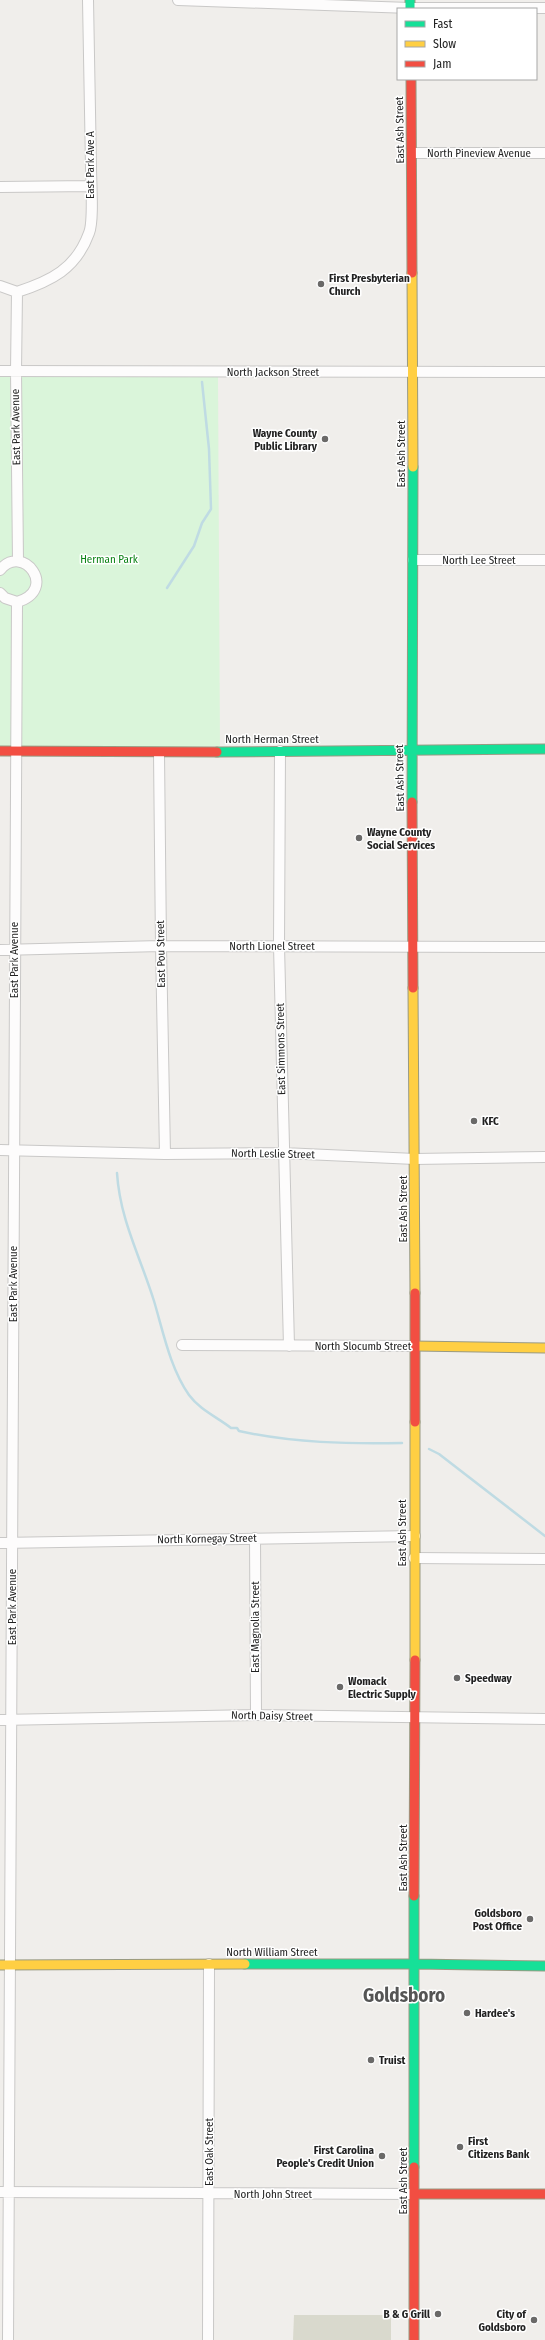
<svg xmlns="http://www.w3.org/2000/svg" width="545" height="2340" font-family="'Fira Sans Condensed',sans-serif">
<rect width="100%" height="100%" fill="#f0eeeb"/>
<path fill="#d9d9cd" d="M294,2315H391V2340H293Z"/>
<path fill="#daf5da" d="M0,371L218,372L220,746L0,751Z"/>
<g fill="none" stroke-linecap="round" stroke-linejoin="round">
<path stroke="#bfdbe3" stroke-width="2.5" d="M167,588L194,546L202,523L211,509L209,449L202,382
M117,1173C120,1220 140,1256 154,1301C163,1331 170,1368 189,1395C200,1410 217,1417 231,1428H237L239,1431C293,1443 348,1444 402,1443
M429,1449L439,1454L545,1536"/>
<defs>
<path id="street" d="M178,0L410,8H545
M412,153H545
M0,187L91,186
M0,286L17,292
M17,292C51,281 76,269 89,233C94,221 91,182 91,167C90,111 89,56 88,0
M17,292L16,371L18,561
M0,371L545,372
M413,560H545
M0,570C23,542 59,590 17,602L5,598L0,593
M280,751L279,946L289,1346
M159,753L161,946L165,1154
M0,950L161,946L545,947
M0,1150L165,1154L283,1153L415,1159L545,1157
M182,1345L414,1346
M255,1538L256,1715
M0,1543L415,1536
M414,1558L545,1559
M0,1720L256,1715L545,1719
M0,2192L415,2194
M8,2340L17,602
M208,2340L209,1964"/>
<path id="fast" d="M410,0V9
M217,752L545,749
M412,802L413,467
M245,1964H415
M415,1964L545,1966
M414,2167V1896"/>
<path id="slow" d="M412,273L413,467
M413,988L415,1293
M414,1346L545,1348
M415,1660V1422
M0,1965L245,1964"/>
<path id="jam" d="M411,79L412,273
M0,751L217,752
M412,802L413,988
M415,1422V1293
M414,1896L415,1660
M415,2194H545
M414,2340V2167"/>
</defs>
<use href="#street" stroke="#c9c8c7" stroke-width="12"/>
<use href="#fast" stroke="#999a82" stroke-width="11"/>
<use href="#slow" stroke="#999a82" stroke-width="11"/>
<use href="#jam" stroke="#999a82" stroke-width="11"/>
<use href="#street" stroke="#fdfcfc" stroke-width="10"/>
<use href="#fast" stroke="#16e098" stroke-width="9"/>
<use href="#slow" stroke="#ffcf43" stroke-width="9"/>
<use href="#jam" stroke="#f24e42" stroke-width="9"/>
</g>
<g fill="#6a6968" stroke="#fff" stroke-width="1.5">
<circle cx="321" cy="284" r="4"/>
<circle cx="325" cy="439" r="4"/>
<circle cx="359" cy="838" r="4"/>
<circle cx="474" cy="1121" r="4"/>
<circle cx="457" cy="1678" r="4"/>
<circle cx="340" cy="1687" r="4"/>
<circle cx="530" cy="1919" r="4"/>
<circle cx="467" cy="2013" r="4"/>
<circle cx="371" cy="2060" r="4"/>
<circle cx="460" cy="2147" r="4"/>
<circle cx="382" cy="2156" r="4"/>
<circle cx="438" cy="2314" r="4"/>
<circle cx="534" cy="2320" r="4"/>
</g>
<g text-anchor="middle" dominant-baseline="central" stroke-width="3" stroke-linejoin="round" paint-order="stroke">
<g font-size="11" fill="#222" stroke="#fff">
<text transform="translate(400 130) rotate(-91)">East Ash Street</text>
<text x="479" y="153">North Pineview Avenue</text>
<text transform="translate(90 165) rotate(-90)">East Park Ave A</text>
<text x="273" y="372">North Jackson Street</text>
<text transform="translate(16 427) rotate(-91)">East Park Avenue</text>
<text transform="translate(401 454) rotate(-90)">East Ash Street</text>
<text x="479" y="560">North Lee Street</text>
<text x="272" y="739">North Herman Street</text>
<text transform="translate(400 778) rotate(-91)">East Ash Street</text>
<text x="272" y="946">North Lionel Street</text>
<text transform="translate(161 954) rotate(-91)">East Pou Street</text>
<text transform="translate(14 960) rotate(-90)">East Park Avenue</text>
<text transform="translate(281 1049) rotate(-91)">East Simmons Street</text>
<text transform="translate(273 1154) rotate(1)">North Leslie Street</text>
<text transform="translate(403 1209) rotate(-90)">East Ash Street</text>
<text transform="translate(13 1284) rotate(-90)">East Park Avenue</text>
<text x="363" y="1346">North Slocumb Street</text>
<text transform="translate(402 1533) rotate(-90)">East Ash Street</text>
<text transform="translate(207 1539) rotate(-1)">North Kornegay Street</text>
<text transform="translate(12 1607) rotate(-90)">East Park Avenue</text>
<text transform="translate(255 1627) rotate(-90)">East Magnolia Street</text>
<text transform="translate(272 1716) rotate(1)">North Daisy Street</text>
<text transform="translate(403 1858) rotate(-90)">East Ash Street</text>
<text x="272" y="1952">North William Street</text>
<text transform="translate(209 2152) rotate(-90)">East Oak Street</text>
<text transform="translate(403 2181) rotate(-90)">East Ash Street</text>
<text x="273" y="2194">North John Street</text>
</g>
<g font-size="11" font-weight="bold" fill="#222" stroke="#fff" text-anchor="start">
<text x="329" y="278">First Presbyterian<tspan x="329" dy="13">Church</tspan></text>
<text x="317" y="433" text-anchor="end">Wayne County<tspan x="317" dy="13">Public Library</tspan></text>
<text x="367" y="832">Wayne County<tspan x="367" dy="13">Social Services</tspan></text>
<text x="482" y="1121">KFC</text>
<text x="465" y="1678">Speedway</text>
<text x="348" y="1681">Womack<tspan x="348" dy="13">Electric Supply</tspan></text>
<text x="522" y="1913" text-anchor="end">Goldsboro<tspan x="522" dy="13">Post Office</tspan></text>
<text x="475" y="2013">Hardee's</text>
<text x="379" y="2060">Truist</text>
<text x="468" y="2141">First<tspan x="468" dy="13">Citizens Bank</tspan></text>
<text x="374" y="2150" text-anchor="end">First Carolina<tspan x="374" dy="13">People's Credit Union</tspan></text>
<text x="430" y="2314" text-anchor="end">B &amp; G Grill</text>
<text x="526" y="2314" text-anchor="end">City of<tspan x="526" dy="13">Goldsboro</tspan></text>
</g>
<g font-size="11" fill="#0c8416" stroke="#fff">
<text x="109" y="559">Herman Park</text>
</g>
<g font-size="19" font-weight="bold" fill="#555" stroke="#fff">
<text x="404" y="1995">Goldsboro</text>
</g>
</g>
<rect x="397" y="8" width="140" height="72" fill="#ffffff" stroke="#a7a7a7"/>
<rect x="405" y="21" width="20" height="6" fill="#16e098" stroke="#a7a7a7"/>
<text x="433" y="28" font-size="12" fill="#222222">Fast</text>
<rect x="405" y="41" width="20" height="6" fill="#ffcf43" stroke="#a7a7a7"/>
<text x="433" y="48" font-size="12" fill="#222222">Slow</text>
<rect x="405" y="61" width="20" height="6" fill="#f24e42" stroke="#a7a7a7"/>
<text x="433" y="68" font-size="12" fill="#222222">Jam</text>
</svg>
